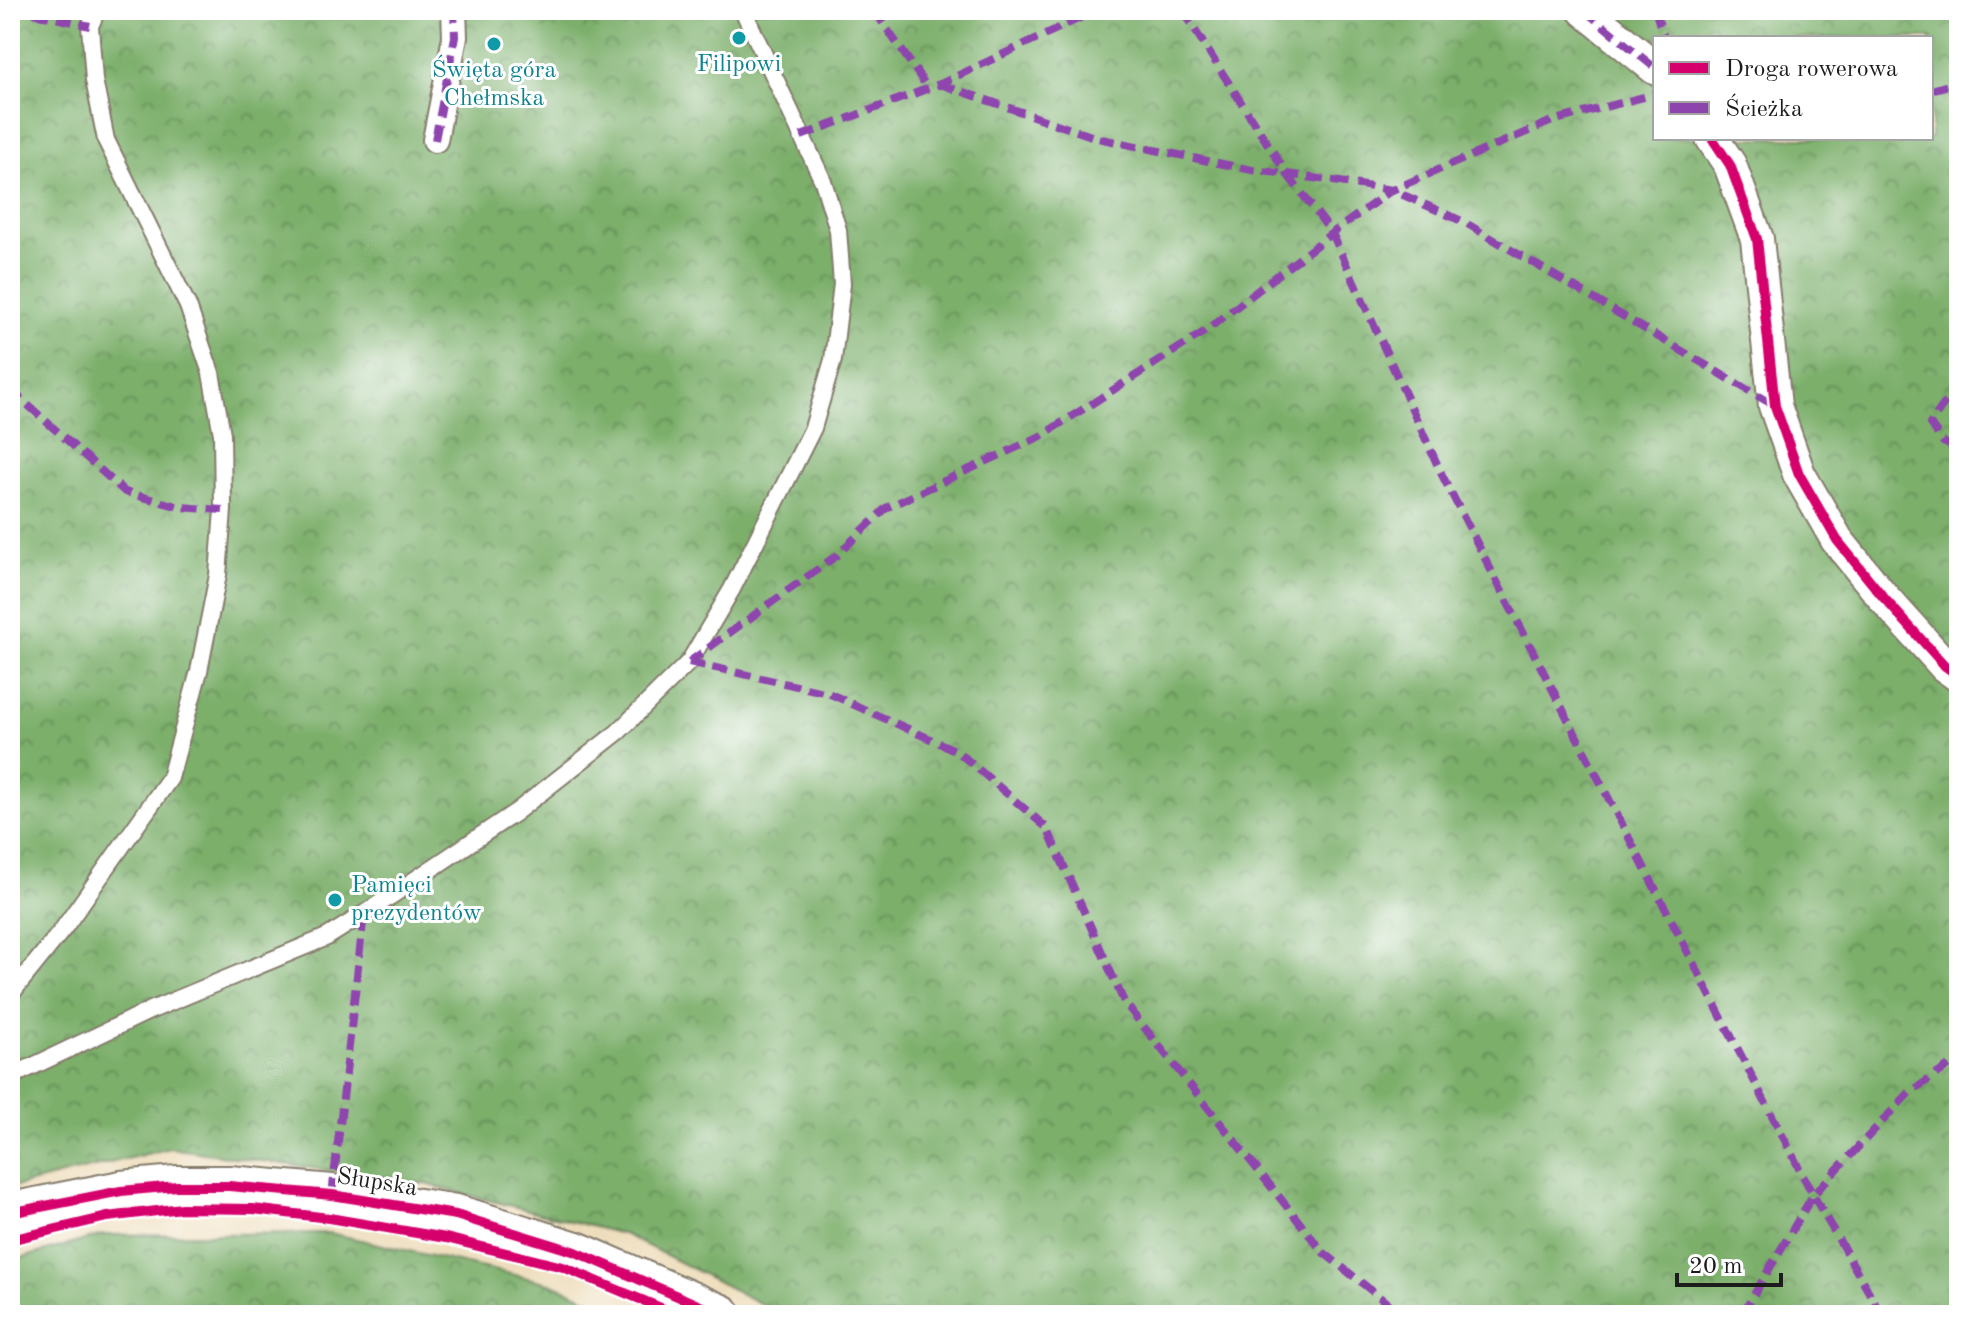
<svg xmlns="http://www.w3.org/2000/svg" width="1969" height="1325" font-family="'Old Standard TT',serif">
<defs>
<pattern id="forest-crowns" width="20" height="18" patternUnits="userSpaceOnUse" patternTransform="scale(2)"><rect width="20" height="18" fill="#7baf6b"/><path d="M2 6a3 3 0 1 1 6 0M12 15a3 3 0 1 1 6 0" fill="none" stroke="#648e57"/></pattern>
</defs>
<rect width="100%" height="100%" fill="#fff"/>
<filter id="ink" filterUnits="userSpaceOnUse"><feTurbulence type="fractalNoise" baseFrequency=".0125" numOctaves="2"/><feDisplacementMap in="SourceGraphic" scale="16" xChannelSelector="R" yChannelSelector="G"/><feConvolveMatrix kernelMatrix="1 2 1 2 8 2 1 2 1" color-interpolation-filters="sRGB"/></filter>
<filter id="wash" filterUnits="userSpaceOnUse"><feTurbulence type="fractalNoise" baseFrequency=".006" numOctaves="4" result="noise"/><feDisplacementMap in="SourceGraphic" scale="32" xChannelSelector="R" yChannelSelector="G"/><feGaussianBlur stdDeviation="1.8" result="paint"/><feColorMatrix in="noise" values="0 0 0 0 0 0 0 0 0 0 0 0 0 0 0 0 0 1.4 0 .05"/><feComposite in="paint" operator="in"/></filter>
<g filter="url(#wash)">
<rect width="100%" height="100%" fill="#edb"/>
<path fill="url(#forest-crowns)" stroke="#4c6644" stroke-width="2" fill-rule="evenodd" d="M10,10H1959V1315H783L626,1235L425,1184L170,1148L10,1188ZM1655,38H1931V138H1655Z
M330,1233L550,1283L628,1315H10V1261L103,1235Z"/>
</g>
<g filter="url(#ink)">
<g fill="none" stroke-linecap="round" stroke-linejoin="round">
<defs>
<path id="service" d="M10,995L63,929L170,778L199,671L218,575L223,510L222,434L211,373L188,306L106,140L94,80L90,26L97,10
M10,1077L149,1011L327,937L364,914L516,812L618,732L689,662L732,589L813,428L833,360L842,284L838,230L823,181L743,10"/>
<path id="pedestrian" d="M435,140L455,37L454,10"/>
<path id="minor" d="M1584,10L1655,68
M1712,138L1730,165L1757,239L1775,406L1799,474L1837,540L1884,598L1945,666L1959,676"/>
<path id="tertiary" d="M10,1213L121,1191L177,1186H229L332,1195L456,1215L576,1252L721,1315"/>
</defs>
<use href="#service" stroke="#857c6c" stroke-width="20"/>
<use href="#pedestrian" stroke="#857c6c" stroke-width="28"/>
<use href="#minor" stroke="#857c6c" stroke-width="36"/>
<use href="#tertiary" stroke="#857c6c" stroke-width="44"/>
<use href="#service" stroke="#fff" stroke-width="16"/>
<use href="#pedestrian" stroke="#fff" stroke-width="24"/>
<use href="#minor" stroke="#fff" stroke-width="32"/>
<use href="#tertiary" stroke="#fff" stroke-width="40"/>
<path stroke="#8e44ad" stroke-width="8" stroke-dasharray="16 8" stroke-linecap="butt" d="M874,10L927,87
M1182,10L1287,174L1392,190L1464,222L1775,406
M1584,10L1655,68
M1655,10L1664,38
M10,12L21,10L90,26
M940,84L1097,138L1252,170L1287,174L1332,233L1442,475L1813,1195L1882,1315
M1931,90L1959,82
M801,136L940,84L1097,10
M435,140L455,37L454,10
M1959,382L1930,424L1943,442L1959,449
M10,389L125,492L180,507L223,510
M689,662L836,556L886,508L1041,436L1204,332L1332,233L1392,190L1552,121L1655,94
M689,662L828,693L957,751L1047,828L1124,1002L1323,1252L1402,1315
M332,1195L364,914
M1742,1315L1813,1195L1909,1093L1959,1059"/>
<defs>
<path id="cycleway" d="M1712,138L1730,165L1757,239L1775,406L1799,474L1837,540L1884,598L1945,666L1959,676
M10,1213L121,1191L177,1186H229L332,1195L456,1215L576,1252L721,1315
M10,1240L107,1217L182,1208L253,1209L329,1218L446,1238L563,1267L678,1315"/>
</defs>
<use href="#cycleway" stroke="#fff" stroke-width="15"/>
<use href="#cycleway" stroke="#d6006c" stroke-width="10"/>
</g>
</g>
<g fill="#0f9aa8" stroke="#fff" stroke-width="3">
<circle cx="739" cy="38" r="8"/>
<circle cx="494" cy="44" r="8"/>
<circle cx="335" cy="900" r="8"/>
</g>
<g text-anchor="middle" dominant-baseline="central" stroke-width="6" stroke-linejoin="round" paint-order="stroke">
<g font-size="24" fill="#0d838f" stroke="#fff">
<text x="739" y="65">Filipowi</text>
<text x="494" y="71">Święta góra<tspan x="494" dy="28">Chełmska</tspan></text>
<text x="351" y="886" text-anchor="start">Pamięci<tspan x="351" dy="28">prezydentów</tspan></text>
</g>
<g font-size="24" fill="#1c1c1c" stroke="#fff">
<text transform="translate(377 1183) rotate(9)">Słupska</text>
</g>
</g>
<rect width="1969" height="1325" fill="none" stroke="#fff" stroke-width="40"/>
<rect x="1653" y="36" width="280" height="104" fill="#ffffff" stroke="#a4a4a4" stroke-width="2"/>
<rect x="1669" y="62" width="40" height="12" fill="#d6006c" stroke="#a4a4a4" stroke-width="2"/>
<text x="1725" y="76" font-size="24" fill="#1c1c1c">Droga rowerowa</text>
<rect x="1669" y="102" width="40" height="12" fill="#8e44ad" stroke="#a4a4a4" stroke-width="2"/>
<text x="1725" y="116" font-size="24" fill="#1c1c1c">Ścieżka</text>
<path d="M1677 1273v12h104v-12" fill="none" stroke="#1c1c1c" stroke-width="4"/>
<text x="1689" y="1273" font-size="24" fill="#1c1c1c" stroke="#ffffff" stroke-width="6" paint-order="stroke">20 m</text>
</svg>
